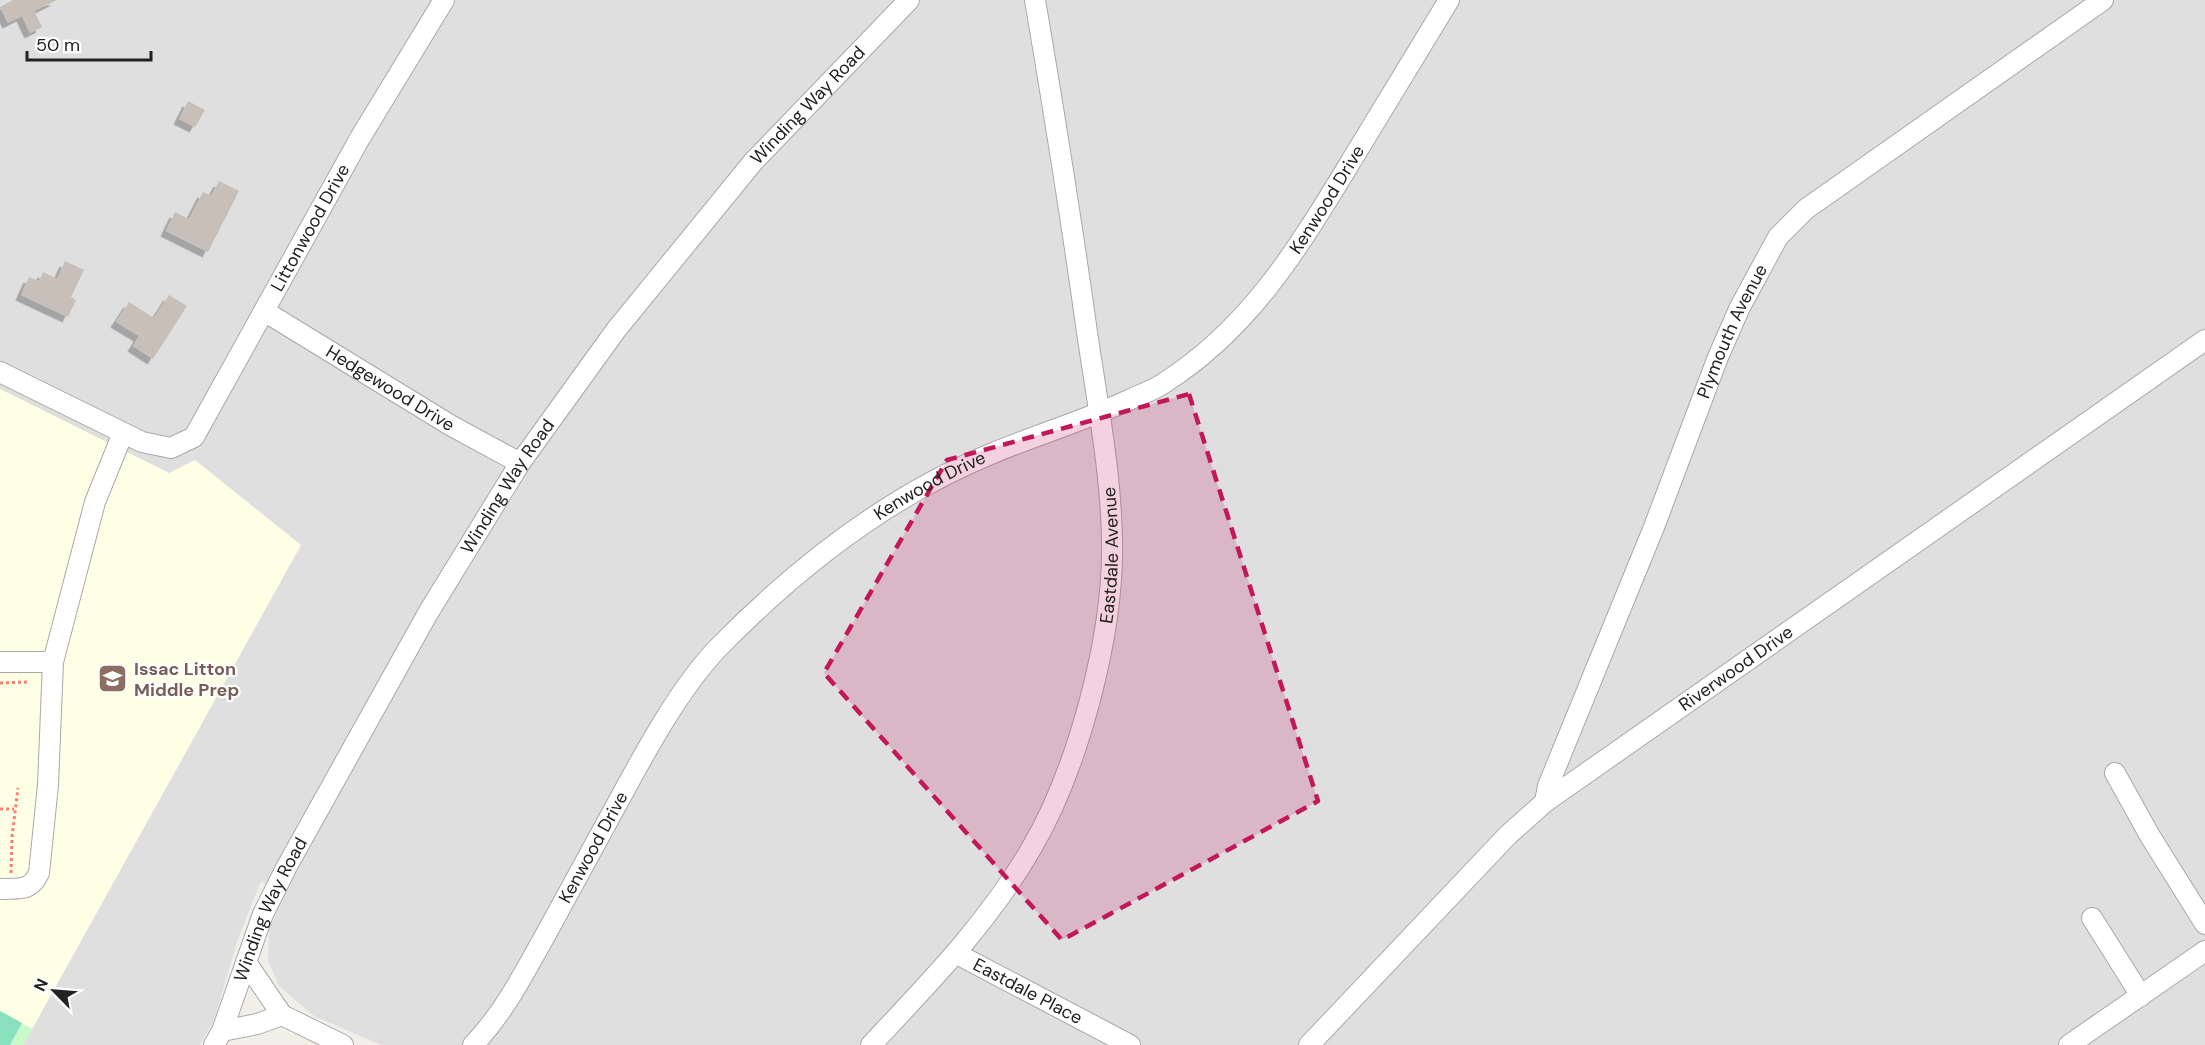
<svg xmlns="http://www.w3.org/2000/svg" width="2205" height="1045" font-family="'DM Sans',sans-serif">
<defs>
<filter id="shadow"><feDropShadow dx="-5.5" dy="5.5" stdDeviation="0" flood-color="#0004"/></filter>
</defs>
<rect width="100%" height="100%" fill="#f2efe9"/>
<path fill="#e0dfdf" d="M0,0H2205V1045H381L314,1016L279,986L268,961L269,930L283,895L261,881L238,939L214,1020L200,1045H23L300,545L169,473L0,389Z"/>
<path fill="#ffffe5" d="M0,389L169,473L195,460L301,545L32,1029L0,1011Z"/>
<path fill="#c8facc" d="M0,1011L32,1029L23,1045H0Z"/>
<path fill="#88e0be" d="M0,1011L22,1023L10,1045H0Z"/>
<path fill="#c7bfb8" filter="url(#shadow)" d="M13,0H57L34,11L42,27L30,33L22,16L8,23L0,7Z
M188,101L205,110L195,127L179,119Z
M219,181L239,191L208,252L166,231L175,212L189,219L203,192L211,196Z
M65,261L84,270L71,297L76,300L68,317L21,295L29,277L39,281L43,272L57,279Z
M169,295L187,306L153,359L133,346L139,336L116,322L129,302L154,318Z"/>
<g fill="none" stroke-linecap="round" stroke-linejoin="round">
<defs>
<g id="minor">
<path id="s1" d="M264,311L450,425L520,463"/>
<path id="s2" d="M0,372L142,442L171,448L194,437L360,138L444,0"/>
<path d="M0,662H53L95,502L123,433"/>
<path d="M2115,773L2150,836L2205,924"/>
<path id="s3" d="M1545,802L1548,786L1654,527L1718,357L1740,307L1778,237L1806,209L2103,0"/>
<path d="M0,889C19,888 30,892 39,873L48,785L53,662"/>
<path d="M2092,918L2141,996"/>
<path id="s4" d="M957,954L1130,1045"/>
<path d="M246,962L282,1015"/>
<path d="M222,1031L257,1024L282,1015L343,1045"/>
<path id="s5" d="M214,1045L222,1031L263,914L286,868L428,613L520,463L616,330L753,162L909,0"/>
<path id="s6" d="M473,1045C504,1013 524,973 546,934C572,886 598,839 624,791C649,745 681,687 717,649C796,568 888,496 993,453C1039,434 1086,420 1131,399C1142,394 1154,390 1164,383C1252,327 1300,245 1353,158C1385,106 1417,53 1449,0"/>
<path id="s7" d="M871,1045C929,983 988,923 1031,849C1078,769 1114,635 1112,541C1111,467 1095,391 1085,318C1070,211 1053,106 1035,0"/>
<path id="s8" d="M1309,1045L1508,835L1545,802L2205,340"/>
<path d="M2069,1045L2205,951"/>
</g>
</defs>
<use href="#minor" stroke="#a9a9a9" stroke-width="22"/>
<path stroke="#fa8072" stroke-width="3" stroke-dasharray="3 3" stroke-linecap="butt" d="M0,683L28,682
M0,809H14
M11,873L12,837L18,788"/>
<use href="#minor" stroke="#fff" stroke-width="20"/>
</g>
<path fill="#c2185b" fill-opacity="0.2" stroke="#c2185b" stroke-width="4.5" stroke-dasharray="12 8" stroke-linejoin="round" d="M1189,394L1318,801L1062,940L824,673L947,460Z"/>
<defs>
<symbol id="school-square" viewBox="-11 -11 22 22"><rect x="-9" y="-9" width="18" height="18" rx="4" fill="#8d6e63" stroke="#fff"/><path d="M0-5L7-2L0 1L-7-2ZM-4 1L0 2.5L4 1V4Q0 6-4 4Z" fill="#fff"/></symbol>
</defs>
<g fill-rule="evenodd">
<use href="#school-square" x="96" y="662" width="33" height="33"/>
</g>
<g text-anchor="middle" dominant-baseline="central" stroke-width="4.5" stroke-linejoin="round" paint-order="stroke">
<g font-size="18" fill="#222" stroke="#fff">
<text stroke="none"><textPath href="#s5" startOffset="1119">Winding Way Road</textPath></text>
<text stroke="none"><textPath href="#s6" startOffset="1240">Kenwood Drive</textPath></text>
<text stroke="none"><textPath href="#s2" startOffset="453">Littonwood Drive</textPath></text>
<text stroke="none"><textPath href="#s3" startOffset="507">Plymouth Avenue</textPath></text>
<text stroke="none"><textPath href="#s1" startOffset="148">Hedgewood Drive</textPath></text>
<text stroke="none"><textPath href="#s5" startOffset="633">Winding Way Road</textPath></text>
<text stroke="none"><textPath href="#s6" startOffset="736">Kenwood Drive</textPath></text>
<text stroke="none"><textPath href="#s7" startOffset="561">Eastdale Avenue</textPath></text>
<text stroke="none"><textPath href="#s8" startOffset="572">Riverwood Drive</textPath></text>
<text stroke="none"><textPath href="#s6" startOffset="232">Kenwood Drive</textPath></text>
<text stroke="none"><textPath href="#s5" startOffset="147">Winding Way Road</textPath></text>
<text stroke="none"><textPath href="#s4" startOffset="80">Eastdale Place</textPath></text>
</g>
<g font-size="18" font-weight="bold" fill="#785e54" stroke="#fff" text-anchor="start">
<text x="134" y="669">Issac Litton<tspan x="134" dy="21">Middle Prep</tspan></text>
</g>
</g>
<g transform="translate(54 991) rotate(295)" stroke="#ffffff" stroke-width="4.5" paint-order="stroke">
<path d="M0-4.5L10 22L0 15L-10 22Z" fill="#222222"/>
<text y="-9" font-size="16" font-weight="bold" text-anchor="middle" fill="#222222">N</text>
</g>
<path d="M27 51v9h124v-9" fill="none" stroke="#222222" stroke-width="3"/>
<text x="36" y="51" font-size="18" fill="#222222" stroke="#ffffff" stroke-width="4.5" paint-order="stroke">50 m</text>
</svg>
